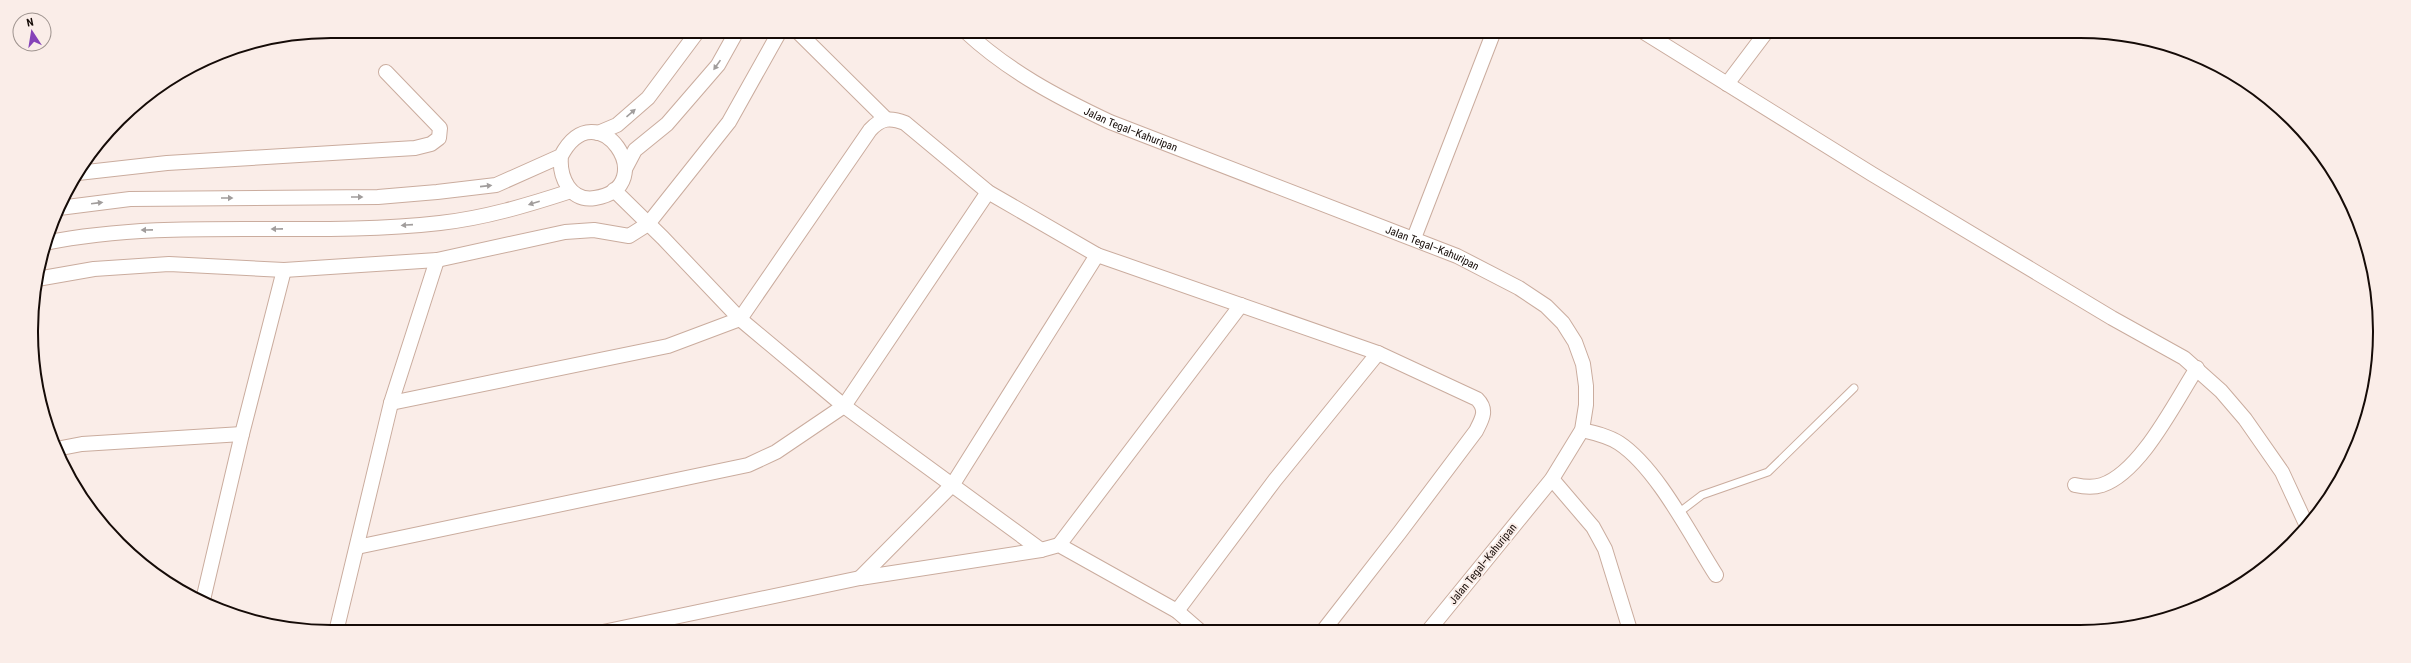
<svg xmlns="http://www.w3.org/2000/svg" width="2411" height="663" font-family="'Roboto Condensed',sans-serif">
<rect width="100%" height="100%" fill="#faede8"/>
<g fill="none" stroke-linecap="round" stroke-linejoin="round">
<defs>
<path id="service" d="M1677,514L1702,495L1768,472L1854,388"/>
<g id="minor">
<path d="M797,31L886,119"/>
<path id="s1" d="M965,31C1008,71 1057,97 1110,122L1457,256L1519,288L1546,306L1563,323L1575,342L1583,364L1586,386V405L1582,430L1552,479L1429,630"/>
<path d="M1642,31L1872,174L2112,318L2184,358L2221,391L2245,419L2282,472L2306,524"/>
<path d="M1727,84L1767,31"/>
<path d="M598,133L617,125L648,98L698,31"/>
<path d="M625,169L635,150L667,124L718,65L737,31"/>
<path d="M78,173L167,163L415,148L431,144L439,138L440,128L386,72"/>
<path d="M614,190L663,238L740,319L844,406L1041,550L1059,545L1177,611L1200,631"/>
<path d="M59,208L130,199L378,197L437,192L496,185L561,156C597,87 664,187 595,198C570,202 559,177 561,156"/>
<path d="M1414,238L1494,31"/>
<path d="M45,243C175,217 309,238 440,223C485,218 528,205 571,191"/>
<path d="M37,279L94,269L169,264L284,270L437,260L565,232L594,230L629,236L648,224L729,122L780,31"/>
<path d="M391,403L668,346L740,319L870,130C881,118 890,117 905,123L988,192L1097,255L1378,353L1477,399C1488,410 1482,419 1476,431L1400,532L1323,631"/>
<path d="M1582,430C1595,433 1608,436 1619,443C1657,468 1691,536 1716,575"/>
<path d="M56,449L82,444L242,434"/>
<path d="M1552,479L1593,527L1605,549L1630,630"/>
<path d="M2075,485C2084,487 2093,488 2102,485C2141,472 2175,402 2197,368"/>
<path d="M1059,545L1241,305"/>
<path d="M357,547L748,465L776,452L844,406L988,192"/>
<path d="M860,578L953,484L1097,255"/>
<path d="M203,600L242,434L284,270"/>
<path d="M1177,611L1275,480L1378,353"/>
<path d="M336,632L391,403L437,260"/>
<path d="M603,632L860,578L1041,550"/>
</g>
</defs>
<use href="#service" stroke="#caac9e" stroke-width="9"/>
<use href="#minor" stroke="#caac9e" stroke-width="16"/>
<use href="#service" stroke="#fff" stroke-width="7"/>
<use href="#minor" stroke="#fff" stroke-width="14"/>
</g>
<defs><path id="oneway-solid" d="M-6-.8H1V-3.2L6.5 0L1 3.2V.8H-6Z"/></defs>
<g fill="#a19d9c">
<use href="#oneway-solid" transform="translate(717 65) rotate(125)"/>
<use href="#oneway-solid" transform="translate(631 113) rotate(-41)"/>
<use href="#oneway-solid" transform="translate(486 186) rotate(-6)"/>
<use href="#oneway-solid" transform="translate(357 197)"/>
<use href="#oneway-solid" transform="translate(227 198)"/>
<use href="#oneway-solid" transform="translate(97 203) rotate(-7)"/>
<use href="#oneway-solid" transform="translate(534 203) rotate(163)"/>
<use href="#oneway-solid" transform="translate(407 225) rotate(176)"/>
<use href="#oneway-solid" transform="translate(277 229) rotate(179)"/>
<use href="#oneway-solid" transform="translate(147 230) rotate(179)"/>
</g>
<g text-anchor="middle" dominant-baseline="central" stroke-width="4" stroke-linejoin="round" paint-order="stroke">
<g font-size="11" fill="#150b07" stroke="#faede8">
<text stroke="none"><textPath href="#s1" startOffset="194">Jalan Tegal–Kahuripan</textPath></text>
<text stroke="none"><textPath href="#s1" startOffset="518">Jalan Tegal–Kahuripan</textPath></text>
<text transform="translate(1483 564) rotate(-51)">Jalan Tegal–Kahuripan</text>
</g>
</g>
<path d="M0 0H2411V663H0ZM331 38H2080A293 293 0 0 1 2373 331V332A293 293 0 0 1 2080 625H331A293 293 0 0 1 38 332V331A293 293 0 0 1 331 38Z" fill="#faede8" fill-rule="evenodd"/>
<path fill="none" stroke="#150b07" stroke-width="2" d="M331 38H2080A293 293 0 0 1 2373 331V332A293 293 0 0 1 2080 625H331A293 293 0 0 1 38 332V331A293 293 0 0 1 331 38Z"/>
<g transform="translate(32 32) rotate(348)"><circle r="19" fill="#faede8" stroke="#9e938e"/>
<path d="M0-3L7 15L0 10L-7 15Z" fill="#8543b8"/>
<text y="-6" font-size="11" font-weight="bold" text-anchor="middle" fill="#150b07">N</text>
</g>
</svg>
